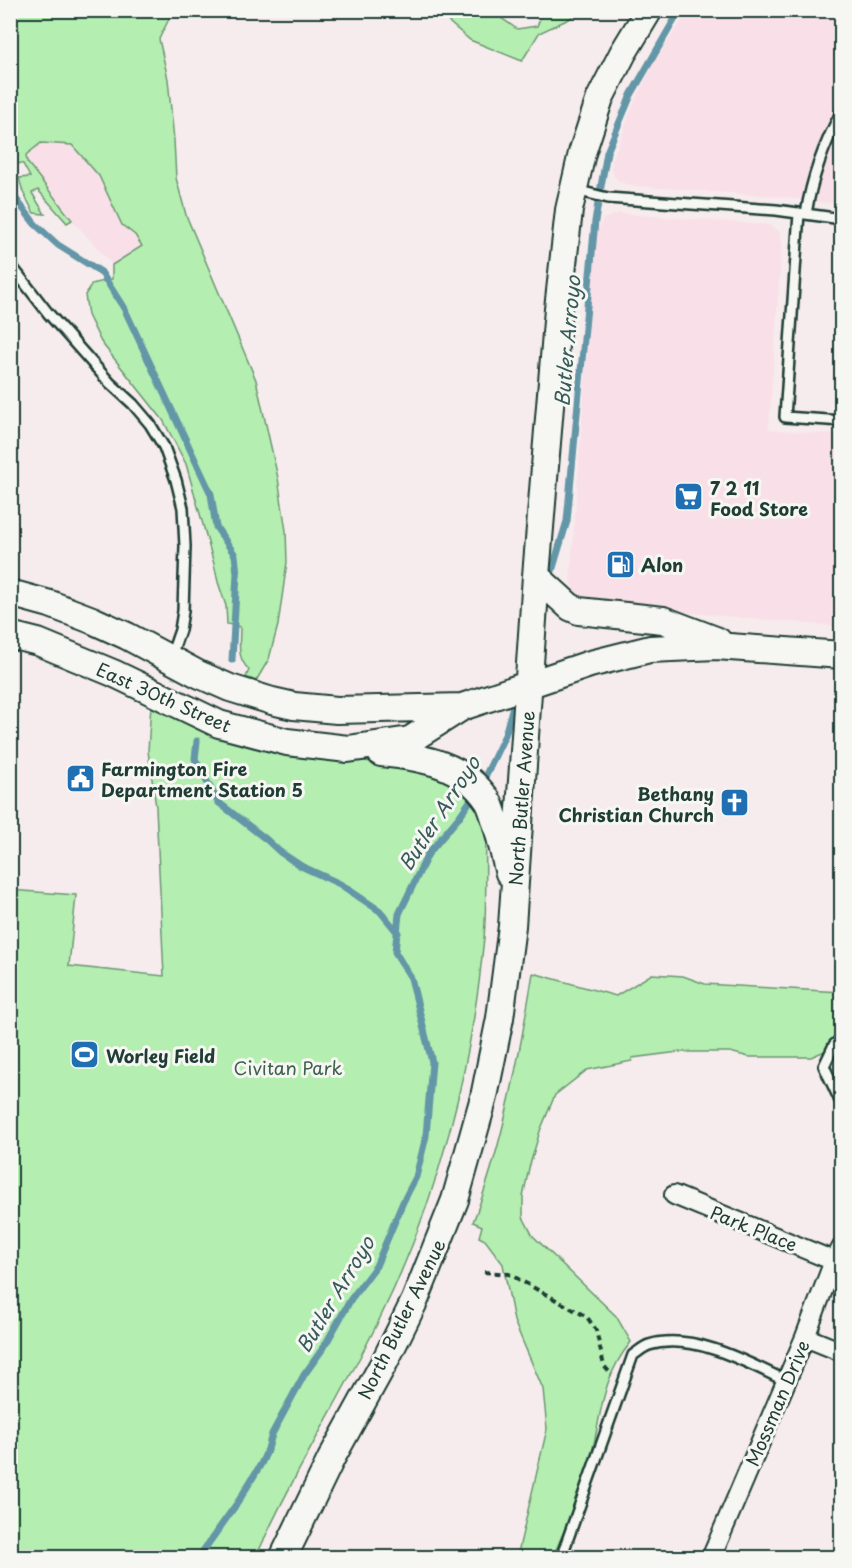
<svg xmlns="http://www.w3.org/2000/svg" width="852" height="1568" font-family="'Playpen Sans',sans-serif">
<rect width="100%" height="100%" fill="#f7eced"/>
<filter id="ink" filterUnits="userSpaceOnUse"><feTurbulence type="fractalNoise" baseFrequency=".0167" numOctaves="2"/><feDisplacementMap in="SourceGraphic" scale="12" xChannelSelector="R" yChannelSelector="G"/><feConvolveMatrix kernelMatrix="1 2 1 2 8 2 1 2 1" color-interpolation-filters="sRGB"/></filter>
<g filter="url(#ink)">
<path fill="#f9e0e8" d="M688,11H841V205L782,197L631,186L619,182L615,178L611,168L612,160L636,98L656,59Z
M41,143L72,144L99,176L122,225L135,235L142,247L112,265L72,220L27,162L26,155Z
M618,213L771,225L780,232L782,244L769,429L841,435V627L590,604L575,595L570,580L596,233L603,219Z"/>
<path fill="#b5eeb1" stroke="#6a9672" stroke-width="1.5" d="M10,11H168L170,17L159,39L168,79L174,140L176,178L186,215L256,380L278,478L286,531L287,562L278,625L269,659L256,681L246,677L249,670C236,656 240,645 240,627L227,624L226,606L218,582L214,564L186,464L163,420L101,342L88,315L85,295L92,284L112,279V265L142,246L135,235L122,225L99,176L72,145L41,143L26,155L27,162L72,220L67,223L38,190L32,193L45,214L34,213L23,192L19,178L30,177L23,164L11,162Z
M436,11H491L517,29L537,26L543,11H580L569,19L539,33L522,61L470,40Z
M151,705L217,736L267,750L305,756L375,762L435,771L474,799L484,824L486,834C485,869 487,904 484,938C472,1068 438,1199 381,1316C341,1398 293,1474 256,1557H11L10,890L76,895L69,966L164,976L156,807L148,751Z
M533,973L616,996L652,974L683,976L705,984L841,992V1044L811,1057H749L730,1052H679L632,1058V1061L587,1070L555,1095L540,1131L529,1168L523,1197V1217L533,1236L616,1316L631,1342C598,1382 602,1422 588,1467C579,1498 565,1528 553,1557H517L547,1429L543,1389L514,1321L503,1264L485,1240L479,1237L482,1226L473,1222C504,1142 519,1057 533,973Z"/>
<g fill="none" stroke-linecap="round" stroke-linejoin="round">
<path stroke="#6496a7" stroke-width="7" d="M10,161V174
M10,188L12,194L35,224L58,245L101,272L125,310L211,494L216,527L235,555L237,574L232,660
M549,581L567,521L595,221L607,152L631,95L680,10
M197,741L195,759L218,802L267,840L280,852L301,866L340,884L380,911L398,933
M481,785L505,735L516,695
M198,1558L238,1502L261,1464L268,1449L272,1434L304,1375L324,1347L351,1299L376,1266L403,1202L416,1177L426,1136L432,1062L411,978L395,952L399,914L428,854L459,817L475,794"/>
<defs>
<path id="service" d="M575,190L608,198L776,210L842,219
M799,213L785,417L842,421
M806,214C812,176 824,144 842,111
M10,264L48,313L110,383L133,404L150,424L164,447L176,480L183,508L185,546L183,611L180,630L171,656
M842,1038L834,1045L824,1066L842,1105
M561,1558L633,1355C638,1352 643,1347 649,1345C693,1332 747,1362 786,1381"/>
<path id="minor" d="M674,1195L834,1261
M805,1337L842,1352
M711,1558L805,1337L834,1261L842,1247"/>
<path id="secondary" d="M536,576L570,607L579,611L663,620L718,641
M10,593L50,604L92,620L127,636L198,674L230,688L272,701L294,706L337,710L462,707
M10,635L38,642L113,673L219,724L287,742L348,749L410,740L462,707L590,664L650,649L716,646L842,655
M381,753C422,757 464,764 488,801C496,814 504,857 509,873
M283,1558L331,1459L385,1361L415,1300L455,1200L484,1097L500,1018L512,926L536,576L558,309L569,210L582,153L600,98L623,53L649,10"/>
</defs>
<use href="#service" stroke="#1f3d34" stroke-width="14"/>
<use href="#minor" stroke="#1f3d34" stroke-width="22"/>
<use href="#secondary" stroke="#1f3d34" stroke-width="30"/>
<path stroke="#1f3d34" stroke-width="4" stroke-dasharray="6 4.5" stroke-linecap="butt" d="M484,1272L509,1274L587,1317L596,1330L604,1366L612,1375"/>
<use href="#service" stroke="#f6f6f2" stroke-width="9"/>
<use href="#minor" stroke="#f6f6f2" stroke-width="18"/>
<use href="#secondary" stroke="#f6f6f2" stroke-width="26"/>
</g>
</g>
<defs>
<symbol id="supermarket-square" viewBox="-11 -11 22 22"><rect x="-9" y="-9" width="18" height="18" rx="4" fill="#1f6fb2" stroke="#f6f6f2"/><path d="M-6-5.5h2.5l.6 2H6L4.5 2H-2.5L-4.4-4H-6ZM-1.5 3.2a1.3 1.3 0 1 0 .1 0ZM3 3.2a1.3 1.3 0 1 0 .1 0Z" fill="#fff"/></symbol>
<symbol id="fuel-square" viewBox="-11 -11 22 22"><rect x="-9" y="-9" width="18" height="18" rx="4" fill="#1f6fb2" stroke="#f6f6f2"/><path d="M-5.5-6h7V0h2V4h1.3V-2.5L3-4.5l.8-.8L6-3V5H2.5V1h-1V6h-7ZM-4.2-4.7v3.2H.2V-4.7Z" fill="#fff"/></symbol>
<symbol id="civic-square" viewBox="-11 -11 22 22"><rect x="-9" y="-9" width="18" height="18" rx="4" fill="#1f6fb2" stroke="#f6f6f2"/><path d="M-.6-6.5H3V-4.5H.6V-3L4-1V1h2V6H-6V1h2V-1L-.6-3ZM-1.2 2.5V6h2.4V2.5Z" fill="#fff"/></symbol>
<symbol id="church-square" viewBox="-11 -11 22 22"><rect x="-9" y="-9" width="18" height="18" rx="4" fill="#1f6fb2" stroke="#f6f6f2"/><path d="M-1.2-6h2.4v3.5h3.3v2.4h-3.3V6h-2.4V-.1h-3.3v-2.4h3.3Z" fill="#fff"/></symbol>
<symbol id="stadium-square" viewBox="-11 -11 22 22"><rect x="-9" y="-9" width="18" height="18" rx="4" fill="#1f6fb2" stroke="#f6f6f2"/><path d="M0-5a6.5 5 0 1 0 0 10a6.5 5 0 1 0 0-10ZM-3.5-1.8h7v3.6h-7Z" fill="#fff"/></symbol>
</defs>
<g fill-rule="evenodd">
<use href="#supermarket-square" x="672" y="480" width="33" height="33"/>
<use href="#fuel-square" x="604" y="548" width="33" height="33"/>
<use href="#civic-square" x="64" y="762" width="33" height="33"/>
<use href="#church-square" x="718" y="786" width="33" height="33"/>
<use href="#stadium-square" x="68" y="1038" width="33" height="33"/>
</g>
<g text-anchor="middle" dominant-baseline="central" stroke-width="6" stroke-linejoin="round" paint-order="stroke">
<g font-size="18" font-weight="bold" fill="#1f3d34" stroke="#f6f6f2" text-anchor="start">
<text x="710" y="487">7 2 11<tspan x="710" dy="21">Food Store</tspan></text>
<text x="641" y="564">Alon</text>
<text x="101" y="768">Farmington Fire<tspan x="101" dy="21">Department Station 5</tspan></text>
<text x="714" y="793" text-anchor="end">Bethany<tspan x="714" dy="21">Christian Church</tspan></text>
<text x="106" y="1055">Worley Field</text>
</g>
<g font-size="18" fill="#1f3d34" stroke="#f6f6f2">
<text transform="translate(164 697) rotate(24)">East 30th Street</text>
<text transform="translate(521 798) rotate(-86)">North Butler Avenue</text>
<text transform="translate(754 1228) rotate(22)">Park Place</text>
<text transform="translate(401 1319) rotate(-64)">North Butler Avenue</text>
<text transform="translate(777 1403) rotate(-67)">Mossman Drive</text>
</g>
<g font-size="18" fill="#3d604d" stroke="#f6f6f2">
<text x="288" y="1067">Civitan Park</text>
</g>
<g font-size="20" font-style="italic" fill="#365b5a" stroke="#f6f6f2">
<text transform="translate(567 341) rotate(-85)">Butler Arroyo</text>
<text transform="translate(439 813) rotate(-57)">Butler Arroyo</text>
<text transform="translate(335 1294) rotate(-59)">Butler Arroyo</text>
</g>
</g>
<rect width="852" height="1568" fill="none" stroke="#f6f6f2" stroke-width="36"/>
<rect x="18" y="18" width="816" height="1532" fill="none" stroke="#1f3d34" stroke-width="2" filter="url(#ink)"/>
</svg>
